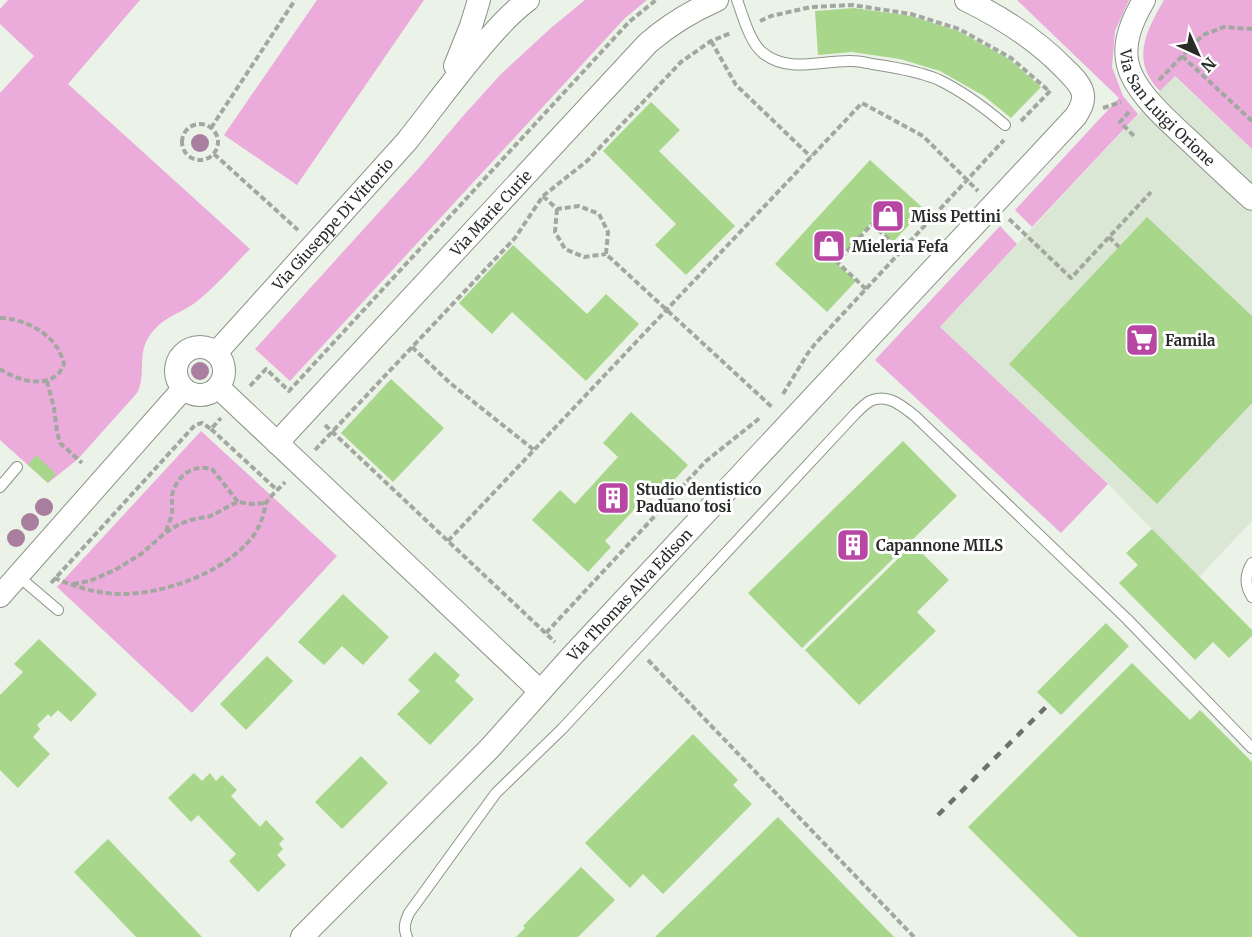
<svg xmlns="http://www.w3.org/2000/svg" width="1252" height="937" font-family="Merriweather,serif">
<rect width="100%" height="100%" fill="#ebf2e7"/>
<path fill="#dbe7d5" d="M1174,76L1252,149V521L1199,577L1108,484L940,327Z"/>
<path fill="#ebacdb" d="M8,0H140L68,84L250,249C234,265 219,283 201,298C182,315 161,315 147,340C138,356 146,377 137,393L78,459L48,483L0,440V93L34,56L0,24V9Z
M317,0H424L297,185L224,135Z
M585,0H647L625,18L290,381L255,349L419,168L463,116L501,74L552,27Z
M1017,0H1129L1115,31L1112,67L1123,96L1138,114L1032,227L1015,210L1119,98Z
M1164,0H1252V149L1175,76L1160,91C1130,61 1146,31 1164,0Z
M1000,226L1017,244L940,327L1108,484L1061,533L875,360Z
M201,431L337,556L192,713L57,587Z"/>
<path fill="#a8d68b" d="M854,8L911,16L958,31L1009,59L1041,87L1011,118L984,96L940,71L900,59L852,52L818,55L815,11Z
M651,102L680,130L659,151L735,226L686,275L655,245L676,224L603,151Z
M870,160L924,209L893,242L872,222L867,227L835,262L856,281L827,312L775,264Z
M1147,217L1252,316V403L1157,504L1009,364Z
M513,245L587,314L606,294L639,324L586,381L512,312L492,334L459,303Z
M391,379L444,428L393,482L341,433Z
M631,412L688,465L663,492L656,486L605,541L611,547L588,572L532,520L560,490L575,504L618,457L603,443Z
M903,441L957,496L802,648L748,593Z
M36,455L56,474L48,483L28,465Z
M1152,529L1252,630V636L1229,658L1213,642L1195,660L1119,583L1138,565L1126,553Z
M913,544L949,580L917,612L936,631L859,705L805,650Z
M343,594L389,637L363,665L342,646L324,665L298,642Z
M1106,623L1129,646L1061,715L1037,692Z
M39,639L97,694L71,722L58,710L51,717L48,714L37,725L40,729L33,737L50,754L18,788L0,770V695L23,672L14,664Z
M435,652L460,675L455,681L474,699L430,745L397,714L420,691L408,680Z
M267,656L293,681L246,730L220,704Z
M1132,663L1190,720L1200,710L1252,762V937H1078L968,827Z
M693,734L738,780L733,785L752,804L663,894L643,874L630,888L585,843Z
M361,756L388,783L342,829L315,802Z
M194,773L202,781L210,773L216,781L222,775L237,790L231,796L260,827L266,820L284,839L279,844L283,849L277,855L286,865L258,892L229,861L236,854L198,815L191,822L168,798Z
M778,817L894,937H655Z
M108,839L202,937H136L74,872Z
M581,867L615,900L578,937H516L525,928L523,926Z"/>
<g fill="none" stroke-linecap="round" stroke-linejoin="round">
<defs>
<path id="service" d="M737,0C743,16 750,43 763,53C789,74 822,60 852,61C861,61 870,64 879,65C898,68 919,72 937,79C962,91 984,107 1005,125
M0,487L17,467
M1252,563C1245,574 1245,586 1252,597
M18,576L58,610
M407,937C403,928 405,922 409,913L496,793L562,729L855,414C859,410 865,404 870,401C888,393 902,406 915,416L1127,619L1252,748"/>
<g id="minor">
<path id="s1" d="M1144,0C1133,19 1122,42 1128,65C1135,94 1174,126 1195,146C1214,164 1233,182 1252,199"/>
<path d="M455,66L471,26L479,0"/>
<circle cx="200" cy="371" r="24"/>
<path id="s2" d="M216,353L407,141C434,107 459,72 488,39C500,25 513,11 528,0"/>
<path d="M218,387L540,691"/>
<path id="s3" d="M277,443L648,43C669,25 692,11 717,0"/>
<path d="M0,596L183,389"/>
<path id="s4" d="M302,937L490,748L571,657L1076,116C1080,109 1084,103 1083,95C1082,85 1072,76 1065,69C1036,39 1003,18 966,0"/>
</g>
</defs>
<use href="#service" stroke="#8c9388" stroke-width="12"/>
<use href="#minor" stroke="#8c9388" stroke-width="24"/>
<path stroke="#a2a89f" stroke-width="4" stroke-dasharray="6 3" stroke-linecap="butt" d="M760,21L771,16L811,7L852,5L911,14L959,29L1011,58L1049,91
M711,41L736,85L811,157
M1182,56L1252,121
M1159,80L1203,35L1224,27L1252,29
M1103,108L1121,102
M1129,112L1120,122L1135,137
M1021,121L1051,90
M182 142a18 18 0 1 1 36 0a18 18 0 1 1-36 0Z
M211,128L295,0
M214,154L298,230
M543,196L557,209L579,206L599,214L608,232L606,254L773,408
M557,209L555,232L565,249L584,257L606,254
M1009,219L1071,278L1151,192
M1109,237L1119,247
M866,289L837,262L872,224L901,251
M0,318C20,318 44,329 56,346C60,351 62,358 64,364C54,391 19,382 0,369
M412,347L450,383L534,450
M47,381L54,408L57,432L60,443L82,463
M250,386L266,369L289,391L629,22L656,0
M783,394L808,353L815,344L1004,140
M325,425L555,642
M211,429L277,490
M315,450L515,238L543,196L587,161L681,62L711,41L731,33
M166,531C168,525 171,519 172,513C173,504 170,497 174,489C180,473 197,463 213,470L238,502
M448,541L862,103L923,136L978,191
M54,578C76,587 98,594 121,594C164,594 221,574 250,540C257,532 261,523 264,512C265,509 265,506 266,503C269,497 280,488 285,482
M51,583L195,425L202,423L211,429L221,418
M73,584L90,581L115,570L141,554L165,533L178,525L190,520L211,516L231,505L238,502L252,504L266,503
M546,633L706,461L761,417
M648,660L914,937"/>
<use href="#service" stroke="#fff" stroke-width="10"/>
<use href="#minor" stroke="#fff" stroke-width="22"/>
<path stroke="#6d716b" stroke-width="4.5" stroke-dasharray="8 8" stroke-linecap="butt" d="M938,815L1049,704"/>
</g>
<g fill="#a97e9f">
<circle cx="200" cy="143" r="9"/>
<circle cx="200" cy="371" r="9"/>
<circle cx="44" cy="507" r="9"/>
<circle cx="30" cy="522" r="9"/>
<circle cx="16" cy="538" r="9"/>
</g>
<defs>
<symbol id="shop-square" viewBox="-11 -11 22 22"><rect x="-9" y="-9" width="18" height="18" rx="4" fill="#b847a3" stroke="#fff"/><path d="M-5-2.5h2.3a2.7 3.5 0 0 1 5.4 0H5L5.5 6h-11ZM-1.5-2.5h3a1.5 2.3 0 0 0-3 0Z" fill="#fff"/></symbol>
<symbol id="supermarket-square" viewBox="-11 -11 22 22"><rect x="-9" y="-9" width="18" height="18" rx="4" fill="#b847a3" stroke="#fff"/><path d="M-6-5.5h2.5l.6 2H6L4.5 2H-2.5L-4.4-4H-6ZM-1.5 3.2a1.3 1.3 0 1 0 .1 0ZM3 3.2a1.3 1.3 0 1 0 .1 0Z" fill="#fff"/></symbol>
<symbol id="building-square" viewBox="-11 -11 22 22"><rect x="-9" y="-9" width="18" height="18" rx="4" fill="#b847a3" stroke="#fff"/><path d="M-4-6H4V6H1V3H-1V6H-4ZM-2.5-4.3h1.7v1.8h-1.7ZM.8-4.3h1.7v1.8H.8ZM-2.5-1h1.7V.8h-1.7ZM.8-1h1.7V.8H.8Z" fill="#fff"/></symbol>
</defs>
<g fill-rule="evenodd">
<use href="#shop-square" x="869" y="197" width="38" height="38"/>
<use href="#shop-square" x="810" y="227" width="38" height="38"/>
<use href="#supermarket-square" x="1123" y="321" width="38" height="38"/>
<use href="#building-square" x="594" y="479" width="38" height="38"/>
<use href="#building-square" x="834" y="526" width="38" height="38"/>
</g>
<g text-anchor="middle" dominant-baseline="central" stroke-width="6" stroke-linejoin="round" paint-order="stroke">
<g font-size="15" fill="#282b27" stroke="#fff">
<text stroke="none"><textPath href="#s1" startOffset="126">Via San Luigi Orione</textPath></text>
<text stroke="none"><textPath href="#s3" startOffset="314">Via Marie Curie</textPath></text>
<text stroke="none"><textPath href="#s2" startOffset="174">Via Giuseppe Di Vittorio</textPath></text>
<text stroke="none"><textPath href="#s4" startOffset="474">Via Thomas Alva Edison</textPath></text>
</g>
<g font-size="15" font-weight="bold" fill="#282b27" stroke="#fff" text-anchor="start">
<text x="911" y="216">Miss Pettini</text>
<text x="852" y="246">Mieleria Fefa</text>
<text x="1165" y="340">Famila</text>
<text x="636" y="489">Studio dentistico<tspan x="636" dy="17">Paduano tosi</tspan></text>
<text x="876" y="545">Capannone MILS</text>
</g>
</g>
<g transform="translate(1198 54) rotate(135)" stroke="#ffffff" stroke-width="4.5" paint-order="stroke">
<path d="M0-4.5L10 22L0 15L-10 22Z" fill="#282b27"/>
<text y="-9" font-size="16" font-weight="bold" text-anchor="middle" fill="#282b27">N</text>
</g>
</svg>
